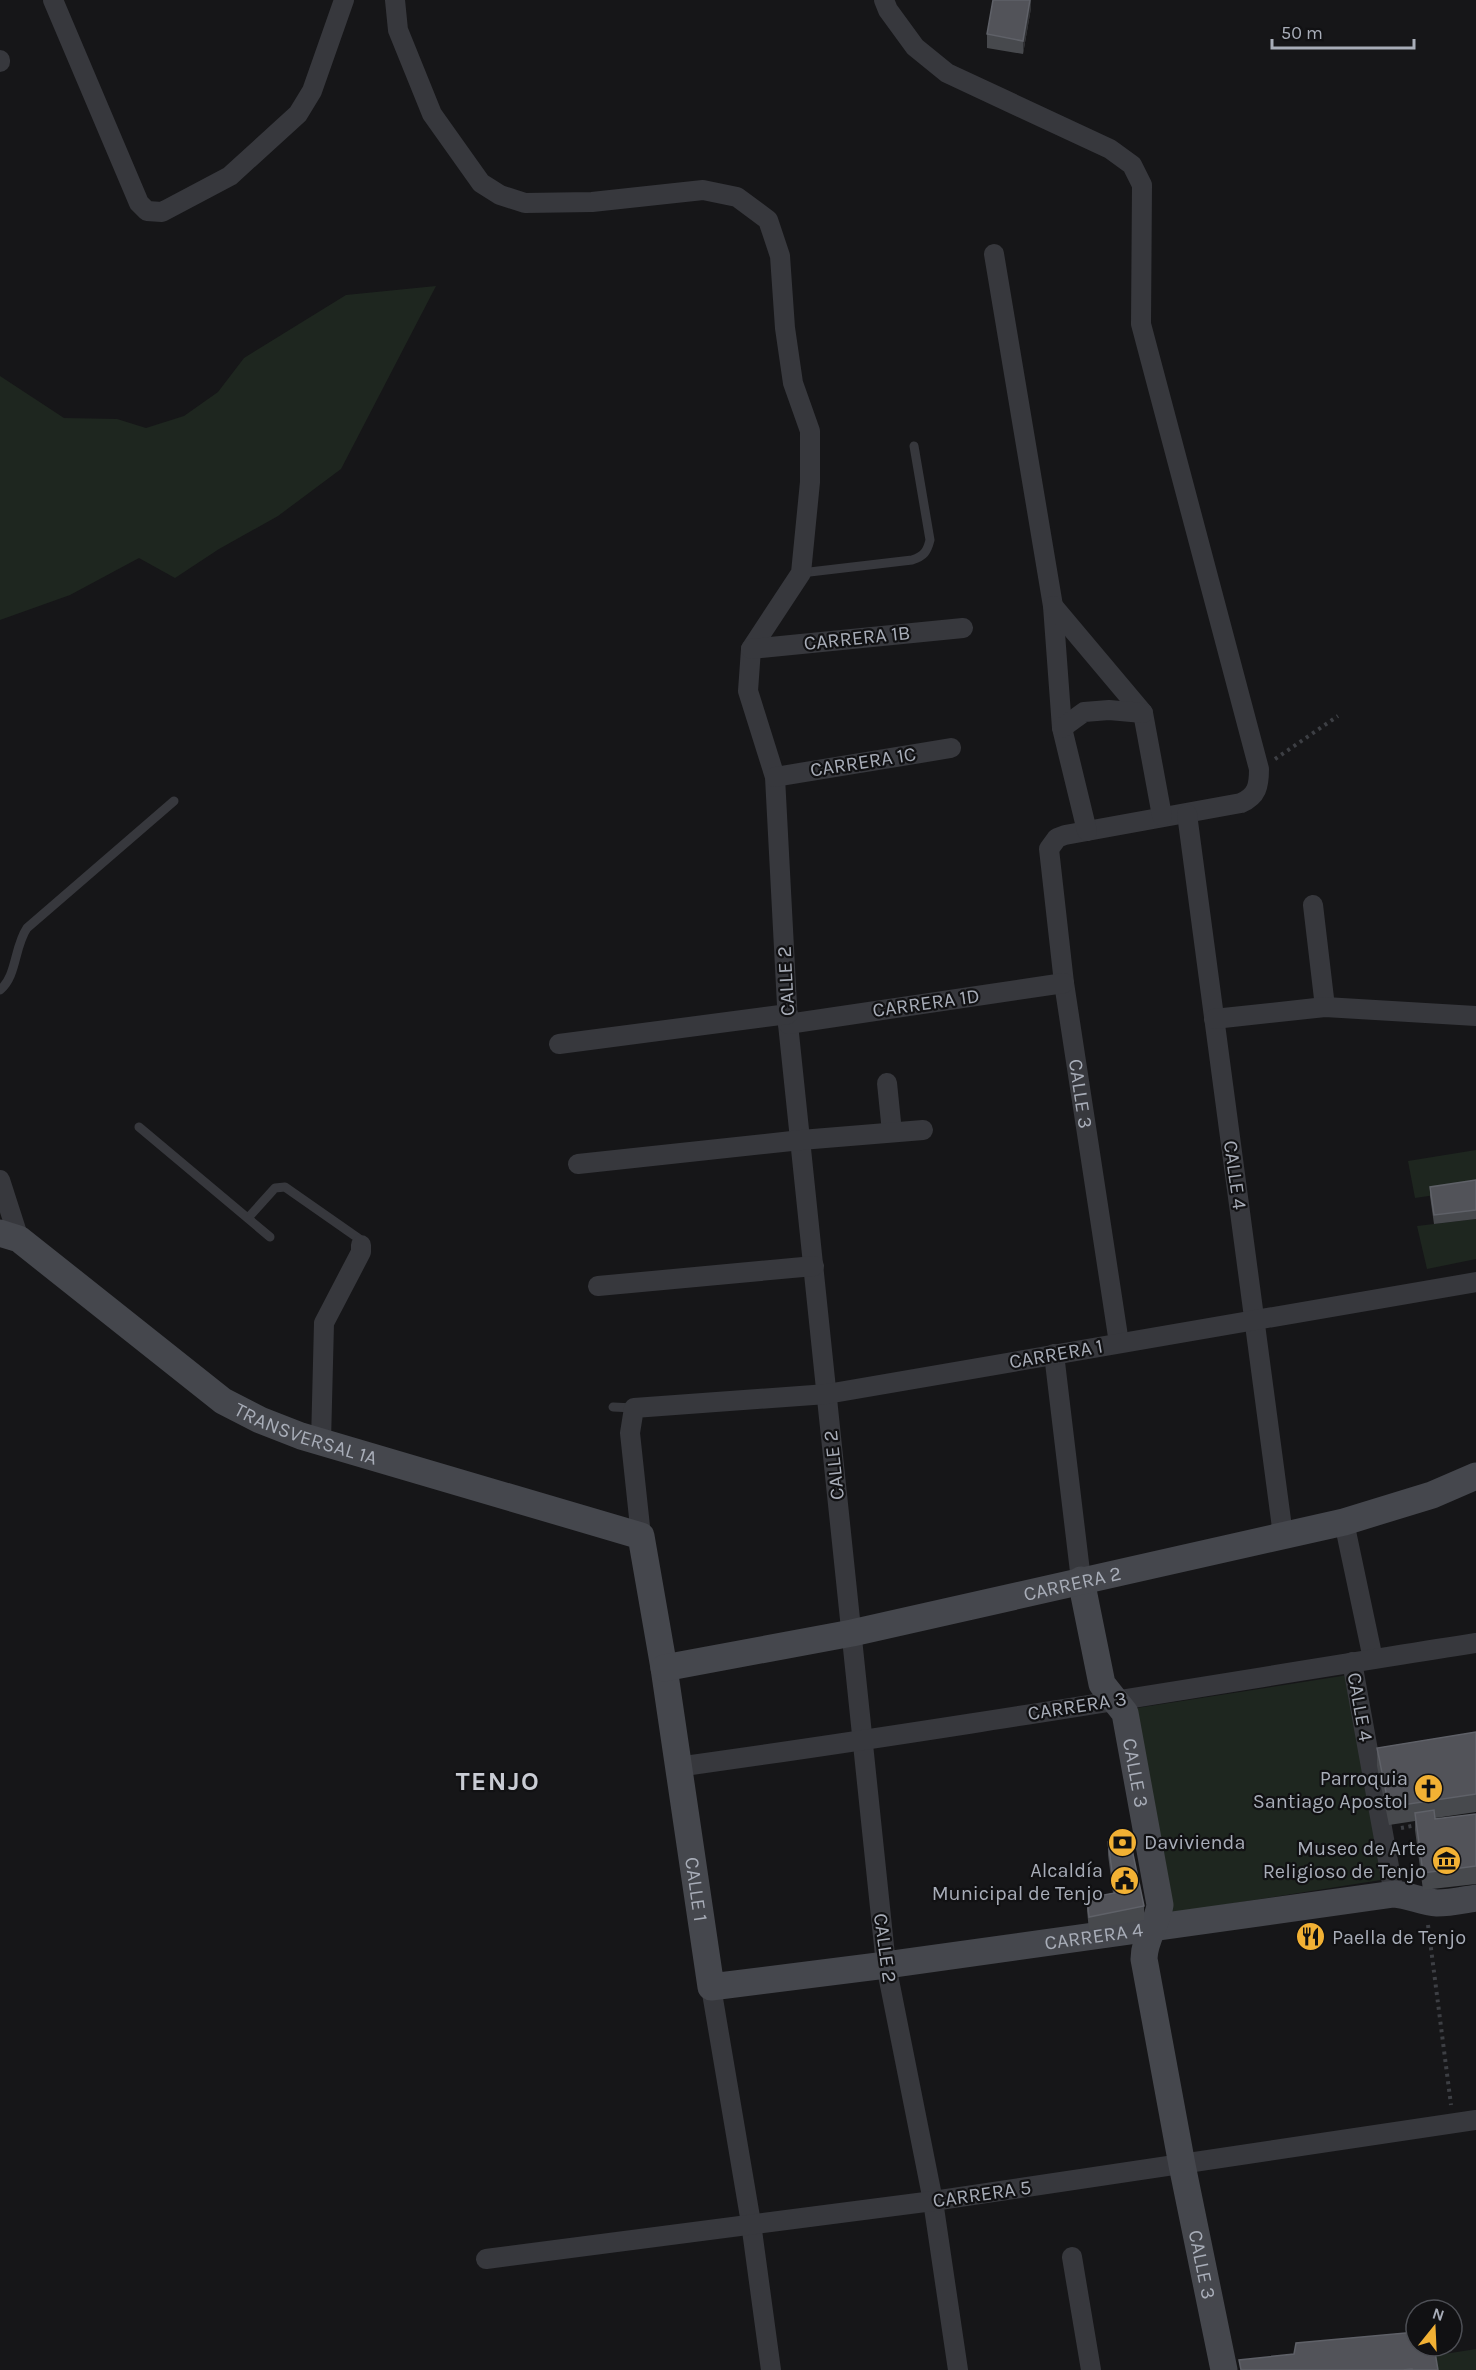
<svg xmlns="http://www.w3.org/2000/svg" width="1476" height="2370" font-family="Karla,sans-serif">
<rect width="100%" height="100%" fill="#161618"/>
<path fill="#1e261f" d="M436,286L341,469L278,516L219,549L175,578L139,558L70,595L0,620V376L64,418L117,419L146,428L184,416L218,392L244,358L346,295Z
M1476,1150V1189L1415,1198L1408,1161Z
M1476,1219V1259L1427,1269L1417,1226Z
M1348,1675L1381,1880L1171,1913L1137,1708Z
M1476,2349V2370H1434L1432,2356Z"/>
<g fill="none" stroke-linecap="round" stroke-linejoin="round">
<path stroke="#3d3f44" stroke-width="4" stroke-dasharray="3 4.5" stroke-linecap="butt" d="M1275,759L1338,716
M1401,1828L1417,1825
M1428,1925L1451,2105"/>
<path stroke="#37383d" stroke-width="9" d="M801,573L912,560C924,556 927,552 930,540L914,446
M0,990C17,976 14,947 27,928L174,801
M139,1127L270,1237
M248,1218L275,1188L285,1187L358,1238L361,1245
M613,1407L634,1408"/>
<g stroke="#37383d" stroke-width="20">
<path d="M53,0L139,203L147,211L162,212L230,176L298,114L312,91L344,0"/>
<path d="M395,0L398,30L432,114L481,183L500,195L525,203L592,202L703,190L737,197L768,220L780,256L785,328L793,383L810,431V482L801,573L751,649L748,691L775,777L788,1024L886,1965L933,2201L958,2370"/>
<path id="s1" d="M884,0L888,10L915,47L947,73L1110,149L1132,165L1142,185L1141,324L1259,769C1259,786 1257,796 1241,803L1065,835L1057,838L1049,849L1064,983L1119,1343"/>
<path d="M0,60V62"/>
<path d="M994,254L1053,606L1062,728L1087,831"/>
<path d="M1053,606L1143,713L1162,816"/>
<path d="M751,649L963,628"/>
<path d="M1062,728L1084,712L1109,710L1143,713"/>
<path d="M775,777L951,748"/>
<path d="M1187,814L1283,1535"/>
<path d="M1313,905L1325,1007"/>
<path d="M1214,1019L1325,1007L1476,1016"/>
<path d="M788,1024L1064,983"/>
<path d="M559,1044L788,1014"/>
<path d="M887,1083L892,1132"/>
<path d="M578,1164L801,1140L923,1130"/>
<path d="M0,1180L19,1239"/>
<path d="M598,1286L814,1266"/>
<path d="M1054,1354L1081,1580"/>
<path d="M321,1442L324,1323L361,1252V1245"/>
<path d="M1344,1522L1373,1659"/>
<path d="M641,1536L630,1433L634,1408L827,1394L1476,1282"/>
<path d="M1352,1662L1394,1894"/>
<path d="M677,1767C944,1730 1210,1685 1476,1643"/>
<path d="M711,1987L751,2223L771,2370"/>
<path d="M1072,2257L1091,2370"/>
<path d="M486,2259L933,2201L1476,2120"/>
</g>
<g stroke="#45474d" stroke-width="27">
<path id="s2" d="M0,1233L19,1239L223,1401L260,1420L301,1436L641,1536L664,1668L711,1987L886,1965L1394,1894C1409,1895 1422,1902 1437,1903C1450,1903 1463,1900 1476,1898"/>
<path id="s3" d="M1081,1580L1102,1684L1125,1713L1160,1905C1157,1925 1144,1939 1144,1959L1182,2165L1224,2370"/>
<path id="s4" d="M664,1668L852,1633L1344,1522L1432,1495L1476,1476"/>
</g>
</g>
<path fill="#47494d" d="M1031,0V8L1023,54L987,48V34Z
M1476,1180V1219L1434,1224L1430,1196V1187Z
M1476,1732V1812L1435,1818V1819L1476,1814V1884L1423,1890L1415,1830V1821L1389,1825L1377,1766V1748Z
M1108,1842L1144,1906V1920L1089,1930L1087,1911V1898L1113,1893L1108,1855Z"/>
<path fill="#2f3033" d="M1030,0H1031V8L1023,54V41Z"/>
<path fill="#525359" stroke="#5f6168" stroke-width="1.5" d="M993,0H1030L1023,41L987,34Z
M1476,1180V1210L1434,1215L1430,1187Z
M1476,1732V1794L1389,1807L1377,1748Z
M1434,1810L1435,1819L1476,1814V1866L1423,1873L1415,1813Z
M1130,1840L1144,1906L1089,1917L1087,1898L1115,1893L1108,1842Z
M1416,2332V2346H1434L1438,2370H1413L1412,2369L1402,2370H1241L1239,2360L1294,2354L1296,2343Z"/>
<defs>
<symbol id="church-disc" viewBox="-11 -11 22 22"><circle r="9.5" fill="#f2b134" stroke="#111113"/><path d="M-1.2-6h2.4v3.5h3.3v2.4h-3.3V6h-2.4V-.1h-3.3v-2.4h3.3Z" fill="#111"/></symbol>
<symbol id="bank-disc" viewBox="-11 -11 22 22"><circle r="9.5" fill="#f2b134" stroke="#111113"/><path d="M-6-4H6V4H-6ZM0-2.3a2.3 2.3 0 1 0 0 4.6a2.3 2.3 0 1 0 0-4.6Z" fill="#111"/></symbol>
<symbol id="museum-disc" viewBox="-11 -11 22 22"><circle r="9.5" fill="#f2b134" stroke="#111113"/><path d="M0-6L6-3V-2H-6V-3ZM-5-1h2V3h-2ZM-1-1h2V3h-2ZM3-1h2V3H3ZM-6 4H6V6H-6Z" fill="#111"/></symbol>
<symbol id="civic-disc" viewBox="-11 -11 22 22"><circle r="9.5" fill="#f2b134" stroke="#111113"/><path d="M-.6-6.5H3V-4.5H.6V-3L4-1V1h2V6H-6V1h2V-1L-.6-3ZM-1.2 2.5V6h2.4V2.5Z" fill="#111"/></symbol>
<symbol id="restaurant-disc" viewBox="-11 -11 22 22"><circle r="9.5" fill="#f2b134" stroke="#111113"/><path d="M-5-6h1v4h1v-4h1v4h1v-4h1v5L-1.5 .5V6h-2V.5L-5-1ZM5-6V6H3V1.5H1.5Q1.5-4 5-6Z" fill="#111"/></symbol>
</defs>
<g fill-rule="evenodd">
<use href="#church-disc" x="1412" y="1772" width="33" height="33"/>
<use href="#bank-disc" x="1106" y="1826" width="33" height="33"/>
<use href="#museum-disc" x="1430" y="1844" width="33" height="33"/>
<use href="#civic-disc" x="1108" y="1864" width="33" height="33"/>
<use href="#restaurant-disc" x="1294" y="1920" width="33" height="33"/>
</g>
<g text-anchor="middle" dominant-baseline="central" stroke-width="4.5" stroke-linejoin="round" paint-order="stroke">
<g font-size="20" fill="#a8adb8" stroke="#111113">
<text transform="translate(857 638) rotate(-6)">CARRERA 1B</text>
<text transform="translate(863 762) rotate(-9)">CARRERA 1C</text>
<text transform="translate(786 981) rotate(-93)">CALLE 2</text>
<text transform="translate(926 1003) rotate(-8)">CARRERA 1D</text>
<text stroke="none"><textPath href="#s1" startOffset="1416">CALLE 3</textPath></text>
<text transform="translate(1235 1175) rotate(82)">CALLE 4</text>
<text transform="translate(1056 1354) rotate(-10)">CARRERA 1</text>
<text stroke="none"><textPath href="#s2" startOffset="370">TRANSVERSAL 1A</textPath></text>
<text transform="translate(834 1465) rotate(-96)">CALLE 2</text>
<text stroke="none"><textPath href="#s4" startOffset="417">CARRERA 2</textPath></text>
<text transform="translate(1077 1706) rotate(-9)">CARRERA 3</text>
<text transform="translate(1360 1707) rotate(80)">CALLE 4</text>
<text stroke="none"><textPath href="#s3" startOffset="204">CALLE 3</textPath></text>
<text stroke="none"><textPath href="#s2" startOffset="1078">CALLE 1</textPath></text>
<text stroke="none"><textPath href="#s2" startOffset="1563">CARRERA 4</textPath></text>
<text transform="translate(885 1948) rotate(82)">CALLE 2</text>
<text transform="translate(982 2194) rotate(-8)">CARRERA 5</text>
<text stroke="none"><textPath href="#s3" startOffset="706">CALLE 3</textPath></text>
</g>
<g font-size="20" fill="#a8adb8" stroke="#111113" text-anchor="end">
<text x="1408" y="1778">Parroquia<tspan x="1408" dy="23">Santiago Apostol</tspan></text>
<text x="1144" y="1842" text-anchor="start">Davivienda</text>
<text x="1426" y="1848">Museo de Arte<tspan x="1426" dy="23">Religioso de Tenjo</tspan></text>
<text x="1103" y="1870">Alcaldía<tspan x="1103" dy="23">Municipal de Tenjo</tspan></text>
<text x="1332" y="1937" text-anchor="start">Paella de Tenjo</text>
</g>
<g font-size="26" font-weight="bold" letter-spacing="1.5" fill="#c9ccd4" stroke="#111113">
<text x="498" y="1781">TENJO</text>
</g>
</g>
<g transform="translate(1434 2328) rotate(18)"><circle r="28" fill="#111113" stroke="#4d4f55" stroke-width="1.5"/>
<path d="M0-4.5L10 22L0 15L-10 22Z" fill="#f2b134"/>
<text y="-9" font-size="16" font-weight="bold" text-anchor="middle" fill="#a8adb8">N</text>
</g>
<path d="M1272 39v9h142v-9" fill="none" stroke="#a8adb8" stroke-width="3"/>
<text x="1281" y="39" font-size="18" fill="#a8adb8" stroke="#111113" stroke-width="4.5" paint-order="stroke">50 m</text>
</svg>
